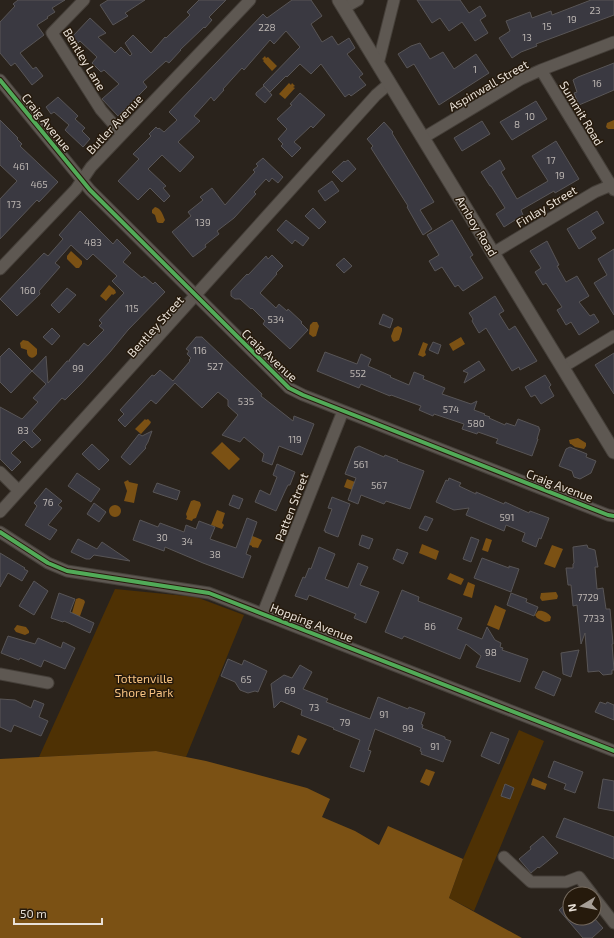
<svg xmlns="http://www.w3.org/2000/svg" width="614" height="938" font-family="'Exo 2',sans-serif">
<rect width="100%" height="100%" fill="#2a231c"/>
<path fill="#4e3104" d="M115,589L196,597L244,615L186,757L156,751L39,757Z
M519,730L544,741L474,911L449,898L463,859Z"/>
<path fill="#7b5114" d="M265,56L266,58L268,57L277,66L272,71L263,61L264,60L262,59Z
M289,83L291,85L292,83L295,86L293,87L295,88L285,99L279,94Z
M614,120V129H608L606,127L607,123Z
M155,207C161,208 163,215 165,220L163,223H159L157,222L155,215L152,213V210Z
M71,251L82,261V264L79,268H76L67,259V256Z
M109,285L115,290L116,293L113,295L112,294L106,301L100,296Z
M313,322H317L319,326L316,336L313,337L309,334L310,325Z
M398,326L402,328V331L399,340L394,342L392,340L391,336L394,328Z
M461,337L465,344L453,351L449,344Z
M23,340L28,341L37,349V354C33,361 26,357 27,350L21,348L20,343Z
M423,342L428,344L425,352L426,355L423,357L418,355Z
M145,419L146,420L148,419L151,422L150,424L141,434L135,429Z
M578,438L586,443V446L584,449L575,447L571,444H570L569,440Z
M222,442L240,459L229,470L211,453Z
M347,479L363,485L361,493L344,487Z
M128,480L129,482L138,484L134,503L124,501L127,491L124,482Z
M194,500L200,502L201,505L196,518L193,519L192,521L186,519L187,517L186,514L191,501Z
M109 511a6 6 0 1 1 12 0a6 6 0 1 1-12 0Z
M217,510L225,513L222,523L224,525L222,529L211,525Z
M246,533L262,540L258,548L252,547V546L243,542Z
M486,538L492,540L488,552L482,550Z
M422,544L439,551L436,560L419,553Z
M552,545L563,549L555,568L544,564Z
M450,573L464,579L461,585L447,579Z
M468,582L475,585L472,598L463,595Z
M556,592L558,596L557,599L542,601L540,598L541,593Z
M79,598L84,600L85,602L80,616L78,617L72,613L76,599Z
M495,605L506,610L499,630L487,625Z
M538,611C542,610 549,613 551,617L550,621L545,622L537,618L535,615Z
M17,625L26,627L29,631V633L25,635L16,632L14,629Z
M298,735L307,739L299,755L291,752Z
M156,751L206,761L307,788L330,799L322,817L355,831L379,845L388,826L463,859L449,898L522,938H0V759Z
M426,769L435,772L429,786L420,782Z
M533,778L547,784L545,790L531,785Z"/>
<path fill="#3a3941" stroke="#585556" d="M18,0H65L52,8L55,12L47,17L48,18L37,25L44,35L20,53L33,69L36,67L43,76L32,85L15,63L11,66L0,53V22L15,6L13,4Z
M108,0H145L125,13L128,16L113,25L100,5Z
M199,0H226L209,17L212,20L205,28L204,27L180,50H181L169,63L166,61L143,82L147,87L118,116L102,99L119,84L104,70L101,72L92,63L97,57L80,41L78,43L72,37L90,18L106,33L98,37L115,53L121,47L130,56L132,54L125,43L133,35L151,53L165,37L166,38L190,15L187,12Z
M292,0H311L313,3L322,16L311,24L322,42L332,36L338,45L349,38L355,48L347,54L363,74L359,77L366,85L351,96L349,94L345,97L321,64L311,74L300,64L287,77L286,76L270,92L263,85L300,47L286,31L274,44L270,40L244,70L242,68L223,89L224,90L214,101L211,97L194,116L200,121L178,142L194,157L180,172L162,155L148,169L166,186L163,188L170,196L164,202L150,188L138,200L118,181L139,159L133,154L151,136L149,134L156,127L158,129L159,128L164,132L177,120L169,112L263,14L267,18Z
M417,0H460L469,13L480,6L486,16L480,20L488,33L475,41L462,22L449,31L440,18L432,23Z
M591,0H614V15L536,44L537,46L521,52L512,58L499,38L510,31L506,21L530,12L532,18L551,11L552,15Z
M420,43L430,59L443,52L454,69L476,54L489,73L439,105L414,64L407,68L398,54L411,46Z
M614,63V90L579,105L574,93L577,92L573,80L578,77Z
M264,86L272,95L265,103L256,95V93Z
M300,93L325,115L313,128L311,126L294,142L301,148L292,157L281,146L283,144L278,139L287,129L277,119L292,105L290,104Z
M58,97L78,116L75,119L85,128L82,131L90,139L83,147L65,130L69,125L54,112L51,114L46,107Z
M536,101L547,119L512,140L500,122Z
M0,120L18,138L17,139L22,144L20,146L58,182L39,202L37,200L0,239V199L17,181L0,165Z
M482,121L490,134L462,151L454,138Z
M384,122L393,132L392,133L434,202L420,210L432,229L423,235L407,207L408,206L371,148L373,146L367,139Z
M556,141L579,179L555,193L554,191L521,210L523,215L504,227L496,214L505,208L491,186H490L481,172L500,160L505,169L501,172L517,199L548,181L532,156Z
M263,158L283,177L278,183L272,178L269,182L266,179L254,192L256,194L234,218L217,231L219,234L205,245L206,247L193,257L172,232L191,216L188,212L203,200L200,197L212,188L225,205L255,172L253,170L258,166L256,164Z
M348,160L356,169L342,182L332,172L344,161L345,162Z
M332,181L339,191L325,201L318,191Z
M313,208L326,222L319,229L305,216Z
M80,211L113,244L117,239L131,253L123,262L142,278L144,276L153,284L155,282L165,292L128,330L110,352L81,384L65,400L62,398L32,431L41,440L32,448L24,440L11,453L21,462L12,471L0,459V407L22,419L38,402L33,398L46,384L32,371L46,356L48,383L67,361H70L69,360L84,343L88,346L104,330L99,326L102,323L99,320L124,293L112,281L117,276L93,254L87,260L71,245L55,263L60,267L39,291L40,294L17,316L0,299L44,253L48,256L63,239L59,235Z
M597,211L604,223L591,231L596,238L579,249L567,229Z
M286,220L309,238L303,246L295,240L292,244L277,230Z
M452,220L473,255L470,257L483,278L463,291L458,285L455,287L442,267L435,271L429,261L439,255L427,235Z
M547,241L559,265L557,266L566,282L577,276L589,296L579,302L590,316L594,314L599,322L579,335L571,322L566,325L557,310L562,307L546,283L543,285L535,272L541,268L530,251Z
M614,249V315L594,283L607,275L598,259Z
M272,255L283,266L276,273L277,274L260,293L276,308L279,304L287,311L288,309L302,322L301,323L308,330L290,349L263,324L265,321L252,308L251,309L240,299H235L231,296V291L247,274L248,275L266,256L268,259Z
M344,258L352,266L344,273L336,265Z
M67,288L76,295L59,313L51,305Z
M495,296L504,311L499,314L509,330L515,326L537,361L520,370L519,367L512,371L486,328L479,333L472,321L473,319L469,313Z
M383,314L393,319L390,328L379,324Z
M52,328L60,336L52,345L43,337Z
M196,337H202L262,394L261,396L293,421L294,416L314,424L302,455L279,446L272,465L262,461L264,454L244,437L240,442L222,435L238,415L228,406V400L218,392L202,408L175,383L156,404L151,400L125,427L118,420L124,414L120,410L152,375L154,376L160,370L173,381L190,361L189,360L191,358L187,354L189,351L186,349Z
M433,342L441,345L438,354L429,350Z
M9,348L32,371L11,393L0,382V357Z
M325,352L357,364L361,354L371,359L368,366L391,376L390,377L409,385L414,372L424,376L423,379L445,388L442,394L471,404L477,401L474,410L485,414L484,415L490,417L489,418L505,425L506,423L515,426L518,419L539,427V429H540L537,439H538L532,456L496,443L498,439L478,432L477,434L462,429L464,424L434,414L433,416L419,410L421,406L391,395L390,396L361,384L359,388L317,371Z
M614,353V394L595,365Z
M479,361L485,370L464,383L468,373L463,371Z
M545,375L551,385L549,387L554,396L541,404L535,395L531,397L525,387Z
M152,431L148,442L145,447L146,448L130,465L121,457L139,434L142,436Z
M92,444L109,460L99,470L82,454Z
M359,446L384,457L385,455L398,460L397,461L424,471L410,509L386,501L384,504L361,495L358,504L348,500L356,478L345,474L355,448Z
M570,447L587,454L586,457L596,461L591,473L580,479L574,477L572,471L559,466L566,449Z
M277,464L295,472L290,485H288L285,491L276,511L255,502L260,490L270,495L277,477L273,475Z
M77,473L100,489L91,502L68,486Z
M449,478L461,483L459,486L476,494V492L504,504L505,502L529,513L530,511L549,518L541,539L539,538L536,547L522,541L525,533L506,525L504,531L466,515L469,508L454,510L436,502L446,480L448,481Z
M157,483L180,491L177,500L153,492Z
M46,488L62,501L58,505L62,508L48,525L57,530L50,540L25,525L37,506L34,503Z
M233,495L243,499L239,509L229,505Z
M332,497L350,504L338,537L325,532L326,531H324L332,509L328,508Z
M94,503L106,512L99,522L87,514Z
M425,516L433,519L427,531L419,528Z
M247,518L257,522L246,554L251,556L243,578L203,563L165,547L164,551L133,540L140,520L158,527L160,523L184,532L186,525L196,529L199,521L215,527L210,539L236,548Z
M362,535L373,539L369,549L359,545Z
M471,537L479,540L471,562L463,559Z
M78,539L97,549L102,542L130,561L94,555L90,559H86L71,552Z
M587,545L588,548L595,550L598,567H595L597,589L603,588L606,609H610L613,644H612L614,670H612V674L603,675L599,671L588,672L585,633L581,644L577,605L573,606L571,585H568L566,568H573V564L574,563L573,547Z
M319,547L335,554L325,579L348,588L358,563L368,567L360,585L379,592L366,623L354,618L356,614L309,595L307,600L295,596L303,577L305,578L309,568L311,569Z
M397,549L408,553L403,564L393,559Z
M0,553L25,568L24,569L28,571L22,581L8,573L0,587Z
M482,558L509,568V566L519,569L511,592L474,578Z
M34,581L48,591L34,615L19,606Z
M402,590L419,597L418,601L462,618L457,629L482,639L487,627L495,640L501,643L500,647L503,648L502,650L528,659L520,682L476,667L481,656L466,644L460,659L404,636L402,639L385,632Z
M59,593L75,599L70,612L94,623L90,633L64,621L63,622L51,618Z
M511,593L527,599L526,602L538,607L534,616L507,605Z
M8,636L35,644L38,638L61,648L63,642L75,648L65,669L44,660L41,667L20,658L19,660L1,653Z
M579,650L571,677L563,674L561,653Z
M228,659L242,665L244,660L267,671L258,692L255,691L248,693L240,690L235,682L221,676Z
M300,665L312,672L303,689L328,699L326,702L370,719L378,697L408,709L409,707L425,713L421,724L423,725L422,728L445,737V739L451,741L443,762L421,754L422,752L420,751L421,748L375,729L368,750L371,751L364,772L350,767L360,740L333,729L334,728L301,715L302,710L281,701L274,708L271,684L284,675L292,678Z
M543,671L561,679L554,696L535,688Z
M0,699L15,700L31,708L34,700L44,704L39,717L48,721L41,736L14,725L11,732L0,727Z
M600,702L606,704L607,702L614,705V720L595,712Z
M491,732L509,739L499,764L481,756Z
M554,761L583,772L575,793L564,789L566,784L548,777Z
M603,779L614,781V811L598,808Z
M505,784L514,788L510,799L501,796Z
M564,818L614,837V859L556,837Z
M543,836L558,853L539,868L538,867L531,873L519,859L531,849L530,847Z
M570,900V918H594L603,928L592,938H583L559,910Z"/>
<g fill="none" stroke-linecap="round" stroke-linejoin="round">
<defs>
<path id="minor" d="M84,0L52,33L101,110L122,134
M344,8L358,0
M378,64L394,0
M541,70L614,190
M0,80L90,190L289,388L303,395L608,515L614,516
M423,138L521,79L541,70L614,42
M493,253L595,192L614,184
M0,269L76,189L91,167L250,0
M563,367L614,336
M0,472L19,491
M0,512L376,95L390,83
M0,532L48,563L67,571L209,593L614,751
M263,613L343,411
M0,674L48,683
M504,857L531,882H566L579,877L592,894
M594,897L614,923"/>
<path id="tertiary" d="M339,0L614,452"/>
</defs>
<use href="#minor" stroke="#453f39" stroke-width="13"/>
<use href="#tertiary" stroke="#453f39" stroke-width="15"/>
<use href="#minor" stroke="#5e5852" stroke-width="11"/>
<use href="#tertiary" stroke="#5e5852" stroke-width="13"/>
<defs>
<path id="cycleway" d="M0,80L90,190L289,388L303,395L608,515L614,516
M0,532L48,563L67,571L209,593L614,751"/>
</defs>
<use href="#cycleway" stroke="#261a0c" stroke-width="6"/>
<use href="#cycleway" stroke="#51ab58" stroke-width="4"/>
</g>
<g text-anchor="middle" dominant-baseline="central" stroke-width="3" stroke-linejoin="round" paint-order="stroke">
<g font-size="10" fill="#bcb6b2">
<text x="595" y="10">23</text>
<text x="572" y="19">19</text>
<text x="547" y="26">15</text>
<text x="267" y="27">228</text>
<text x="527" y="37">13</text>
<text x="475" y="69">1</text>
<text x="597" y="83">16</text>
<text x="530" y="116">10</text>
<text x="517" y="124">8</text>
<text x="551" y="160">17</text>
<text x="21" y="166">461</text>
<text x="560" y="175">19</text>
<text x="39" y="184">465</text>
<text x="14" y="204">173</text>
<text x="203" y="222">139</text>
<text x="93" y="242">483</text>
<text x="28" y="290">160</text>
<text x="132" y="308">115</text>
<text x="276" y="319">534</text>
<text x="200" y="350">116</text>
<text x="215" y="366">527</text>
<text x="78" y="368">99</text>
<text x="358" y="373">552</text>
<text x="246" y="401">535</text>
<text x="451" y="409">574</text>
<text x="476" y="423">580</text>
<text x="23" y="430">83</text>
<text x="295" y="439">119</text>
<text x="361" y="464">561</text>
<text x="379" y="485">567</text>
<text x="48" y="502">76</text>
<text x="507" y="517">591</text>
<text x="162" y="537">30</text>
<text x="187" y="541">34</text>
<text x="215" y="554">38</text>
<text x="588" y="597">7729</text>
<text x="594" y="618">7733</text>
<text x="430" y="626">86</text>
<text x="491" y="652">98</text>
<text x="246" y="679">65</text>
<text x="290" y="690">69</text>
<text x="314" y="707">73</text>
<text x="384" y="714">91</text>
<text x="345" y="722">79</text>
<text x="408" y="728">99</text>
<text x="435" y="746">91</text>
</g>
<g font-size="12" fill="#e8e0d7" stroke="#261a0c">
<text transform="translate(85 59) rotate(59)">Bentley Lane</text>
<text transform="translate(488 85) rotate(-30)">Aspinwall Street</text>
<text transform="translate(582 113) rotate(59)">Summit Road</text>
<text transform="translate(47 122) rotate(51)">Craig Avenue</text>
<text transform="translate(114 124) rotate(-47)">Butler Avenue</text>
<text transform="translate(546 206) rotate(-31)">Finlay Street</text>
<text transform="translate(477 226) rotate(59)">Amboy Road</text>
<text transform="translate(155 326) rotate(-48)">Bentley Street</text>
<text transform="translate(270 355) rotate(43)">Craig Avenue</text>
<text transform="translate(560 485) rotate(21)">Craig Avenue</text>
<text transform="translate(291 507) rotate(-69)">Patten Street</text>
<text transform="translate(312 622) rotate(21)">Hopping Avenue</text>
</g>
<g font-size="12" fill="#f7c281" stroke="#261a0c">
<text x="144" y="678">Tottenville<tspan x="144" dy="14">Shore Park</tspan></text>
</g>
</g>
<g transform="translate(582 906) rotate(260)"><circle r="19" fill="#261a0c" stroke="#74695d"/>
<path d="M0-3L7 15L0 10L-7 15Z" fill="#a69e96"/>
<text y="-6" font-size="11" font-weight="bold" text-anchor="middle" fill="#e8e0d7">N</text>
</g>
<path d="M14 918v6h88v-6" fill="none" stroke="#e8e0d7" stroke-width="2"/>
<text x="20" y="918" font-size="12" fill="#e8e0d7" stroke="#261a0c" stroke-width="3" paint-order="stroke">50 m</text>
</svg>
